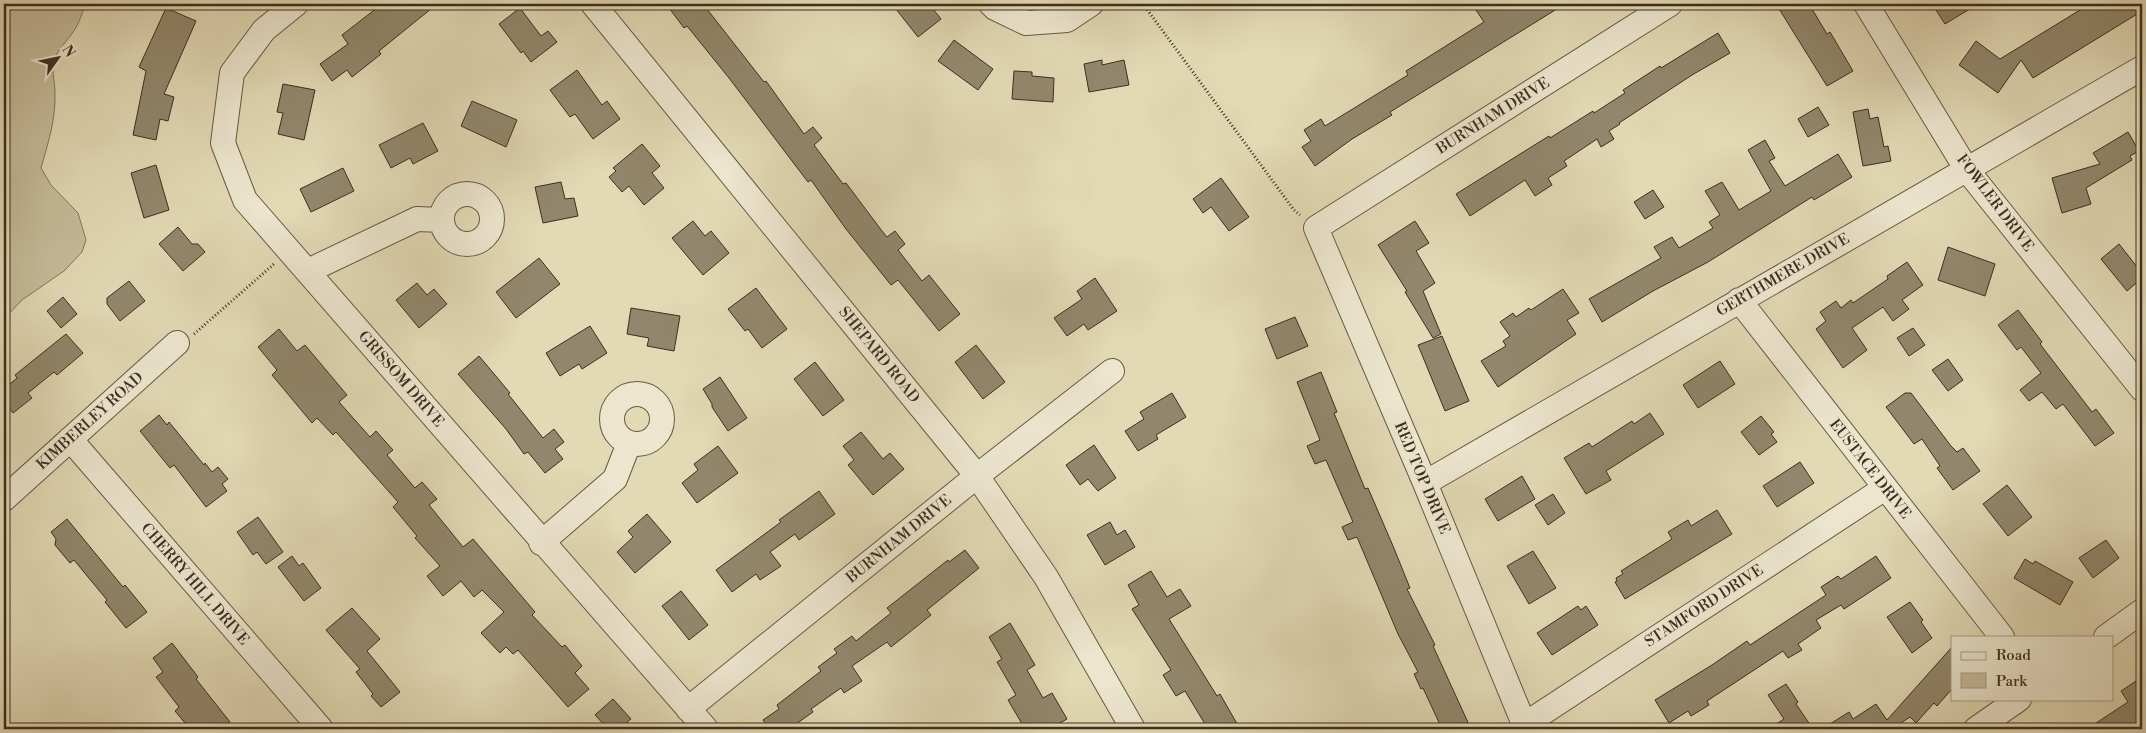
<svg xmlns="http://www.w3.org/2000/svg" width="2146" height="733" font-family="'Libre Bodoni',serif">
<rect width="100%" height="100%" fill="#e2d9b5"/>
<filter id="stains"><feTurbulence type="fractalNoise" baseFrequency=".004" numOctaves="4"/><feColorMatrix values="0 0 0 0 .2 0 0 0 0 .09 0 0 0 0 .02 0 0 0 .5 -.17"/></filter>
<radialGradient id="worn" r=".72"><stop offset=".6" stop-color="#630" stop-opacity="0"/><stop offset="1" stop-color="#630" stop-opacity=".3"/></radialGradient>
<path fill="#c6bc9b" stroke="#81765c" d="M4,4H85C82,15 78,26 71,35C64,44 54,54 53,65C52,74 55,83 55,92C56,119 48,143 41,168L51,185L78,213L86,240L82,252L64,271L22,300L4,319Z"/>
<path fill="#92876d" stroke="#3c2f1e" d="M382,4H437L379,51L381,54L352,77L347,70L332,81L320,64L348,44L342,35Z
M666,4H703L764,82L766,81L804,134L813,127L822,138L814,145L843,184L846,183L882,231L887,237L895,231L905,244L898,250L922,281L929,275L960,314L939,331L898,280L891,285L846,229L811,180L808,182L729,78L687,26L684,28Z
M892,4H929L941,19L918,37Z
M1472,4H1565L1390,112L1392,115L1352,139L1315,166L1302,147L1311,141L1304,130L1321,119L1325,126L1408,75L1406,71L1484,22Z
M1776,4H1809L1827,34L1830,32L1853,71L1827,86Z
M1932,4H1978L1945,24Z
M2077,4H2142V11L2033,78L2021,60L1998,93L1959,65L1976,41L2000,59L2080,10Z
M166,8L196,21L164,94L174,97L168,121L160,119L156,140L133,135L146,71L139,67Z
M520,8L541,36L548,31L557,42L531,62L523,51L521,53L499,24Z
M1718,33L1730,53L1692,75L1619,123L1620,124L1609,131L1614,139L1601,147L1597,139L1564,161L1567,166L1548,178L1552,185L1535,196L1525,180L1470,216L1456,194L1549,136L1550,138L1593,111L1594,113L1625,93L1623,90L1660,66L1661,68Z
M954,40L993,69L978,90L938,61Z
M1102,60V65L1124,60L1129,85L1089,92L1084,64Z
M577,70L602,105L607,101L620,119L593,139L575,114L570,117L550,90Z
M1014,71L1032,72V76L1054,78L1053,102L1012,99Z
M283,84L315,90L304,140L278,134L283,113L277,112Z
M472,101L517,120L506,147L461,126Z
M1818,107L1829,125L1808,137L1798,119Z
M1868,109L1870,119L1878,117L1884,147L1888,146L1891,161L1863,166L1853,112Z
M423,123L438,151L413,164L410,158L391,168L379,145Z
M2128,132L2139,151L2130,156L2132,160L2086,188L2091,204L2062,213L2052,178L2100,164L2093,153Z
M1765,140L1775,158L1769,161L1785,186L1838,154L1852,177L1814,200L1812,197L1708,262L1653,291L1602,322L1589,299L1661,258L1654,247L1672,237L1679,248L1713,228L1709,222L1720,215L1705,191L1722,182L1739,210L1771,191L1748,150Z
M642,144L660,166L652,173L664,188L644,205L629,186L622,192L609,177L616,171L613,168Z
M156,165L169,210L144,218L131,173Z
M343,168L354,191L311,212L300,189Z
M1221,178L1249,217L1229,231L1211,207L1203,213L1193,199Z
M561,182L565,199L574,198L578,216L543,223L535,187Z
M1653,190L1664,207L1645,219L1634,202Z
M693,221L705,236L711,231L729,253L703,275L672,238Z
M1415,221L1429,243L1416,251L1435,283L1423,291L1441,334L1433,338L1405,292L1407,291L1378,245Z
M178,227L192,244H198L205,252L183,271L159,244Z
M2119,244L2142,273V278L2127,291L2101,259Z
M1948,247L1995,264L1985,296L1938,280Z
M539,258L560,284L516,318L496,292Z
M1907,262L1923,285L1902,300L1909,309L1893,321L1883,307L1852,328L1867,350L1843,368L1816,329L1826,321L1820,312L1836,301L1841,308L1851,300L1853,303L1888,279L1887,276Z
M1095,278L1117,311L1088,330L1084,324L1067,336L1054,318L1082,299L1077,291Z
M129,281L145,301L120,321L107,304V298Z
M417,283L427,295L434,289L447,304L419,328L396,300Z
M756,288L787,329L762,348L748,329L745,331L728,309Z
M1563,289L1579,313L1567,320L1576,334L1498,387L1481,361L1506,346L1503,341L1510,336L1500,322L1513,313L1516,317L1529,308L1531,310Z
M63,297L77,314L61,328L47,311Z
M631,308L680,316L674,351L647,346L649,338L627,334Z
M2018,310L2042,342L2040,344L2092,412L2096,409L2114,433L2095,446L2063,404L2056,409L2042,392L2029,401L2020,390L2041,373L2021,347L2017,350L1998,325Z
M1295,317L1308,346L1277,359L1265,329Z
M590,326L607,353L582,369L579,364L560,376L546,353Z
M1913,328L1925,345L1909,356L1897,338Z
M279,329L297,351L305,345L347,395L339,402L370,437L376,431L393,450L387,455L415,488L422,482L437,499L429,505L463,547L473,539L535,612L532,615L562,647L565,645L582,666L575,673L589,689L568,707L518,650L513,654L506,647L500,653L481,633L504,612L482,590L474,597L461,581L443,596L427,576L440,566L415,538L417,536L393,507L398,502L336,432L333,435L317,418L312,423L272,375L277,370L258,347Z
M66,334L83,353L57,375L54,372L28,393L32,398L13,413L4,401V389L17,378L15,375Z
M1442,336L1469,401L1445,411L1418,345Z
M976,345L1005,382L983,399L955,362Z
M479,356L510,393L508,394L543,438L554,429L564,442L555,449L563,459L545,473L528,452L524,454L506,429L458,374Z
M1948,359L1963,380L1948,391L1932,370Z
M1720,361L1735,384L1698,408L1683,385Z
M815,362L844,400L823,416L794,379Z
M1321,372L1337,412L1334,413L1365,489L1368,488L1393,546L1410,588L1407,589L1435,645L1433,646L1471,729H1442L1423,688L1421,689L1414,674L1418,672L1398,634L1357,537L1348,540L1342,527L1353,522L1326,460L1315,464L1307,446L1320,440L1297,382Z
M720,377L747,418L728,431L712,407V404L703,389Z
M1172,393L1186,417L1156,435L1158,439L1138,451L1125,431L1144,419L1140,412Z
M1905,393H1911L1951,446L1957,452L1963,448L1980,471L1953,490L1937,468L1940,466L1922,439L1914,444L1886,407Z
M1650,413L1664,434L1606,471L1611,480L1586,494L1564,458L1589,443L1592,447L1632,421L1634,424Z
M159,415L167,425L169,422L204,465L205,463L212,472L218,467L228,479L222,484L227,491L206,507L174,465L170,468L140,431Z
M1761,416L1774,432L1771,434L1777,442L1759,455L1741,432Z
M861,432L883,459L890,453L904,469L873,495L848,465L854,460L843,446Z
M1094,445L1116,478L1098,491L1088,479L1080,485L1066,465Z
M718,446L738,473L697,503L682,483L698,470L694,464Z
M1800,462L1814,483L1777,507L1763,486Z
M1522,476L1535,499L1498,521L1485,499Z
M2007,485L2032,517L2008,536L1983,504Z
M819,491L835,514L799,540L795,534L770,552L781,566L760,580L756,574L732,592L716,570L781,522L779,520Z
M1553,494L1565,513L1548,525L1535,505Z
M1717,510L1732,534L1625,599L1615,582L1617,581L1616,578L1623,574L1621,571L1672,539L1668,532L1688,520L1691,526Z
M647,514L671,542L635,573L617,552L633,537L628,531Z
M258,517L283,552L266,564L257,552L253,555L237,532Z
M67,519L123,587L125,585L147,612L126,628L105,602L107,600L74,560L70,563L55,545L56,539L51,532Z
M1110,522L1117,535L1125,530L1135,547L1105,565L1087,535Z
M2106,540L2119,558L2093,578L2079,558Z
M965,550L979,568L927,610L931,615L891,647L887,642L852,666L862,681L844,693L841,688L811,709L813,712L789,729H769L763,720L779,709L777,705L821,671L818,667L837,653L834,649L852,636L856,641L891,613L887,608L948,560L949,562Z
M1533,551L1556,588L1529,604L1507,566Z
M292,556L299,566L303,563L321,588L304,601L278,567Z
M1876,556L1891,578L1844,609L1841,605L1816,620L1821,628L1798,644L1802,650L1788,658L1783,651L1707,701L1709,705L1691,716L1688,711L1669,723L1655,700L1712,665L1747,641L1750,645L1826,595L1821,587L1838,576L1841,579Z
M2025,559L2033,564L2035,561L2073,582L2060,605L2014,578Z
M1151,571L1167,597L1180,589L1191,606L1169,619L1217,696L1220,694L1240,729H1208L1185,691L1176,696L1163,675L1171,670L1132,609L1139,605L1128,585Z
M681,591L708,625L689,640L662,606Z
M1910,602L1923,620L1921,622L1932,638L1912,653L1887,617Z
M1578,606L1581,610L1586,606L1598,625L1552,655L1537,633Z
M352,608L380,639L367,651L400,692L381,707L371,696L373,694L356,672L360,669L326,630Z
M1010,623L1035,665L1027,670L1043,698L1052,693L1067,719L1049,729H1025L1008,700L1016,695L997,662L1002,659L989,637Z
M172,643L198,677L196,679L230,722L221,729H190L175,711L179,707L156,677L163,672L153,658Z
M1952,647V689L1937,706L1934,703L1916,723L1910,717L1892,729H1822L1849,712L1853,719L1876,704L1887,720Z
M2142,677V729H2087L2128,702L2121,691Z
M1786,684L1798,702L1796,704L1813,729H1769L1784,719L1768,695Z
M613,699L631,719L627,722L633,729H608L595,715Z"/>
<g fill="none" stroke-linecap="round" stroke-linejoin="round">
<defs>
<path id="minor" d="M296,4L264,30L232,73L223,143L245,200L706,729
M593,4L977,476L1046,577L1133,729
M991,4L995,8L1026,23L1067,20L1091,4
M1866,4L1967,170L2142,389
M442 219a25 25 0 1 1 50 0a25 25 0 1 1-50 0Z
M308,271L417,219L442,220
M1739,300L2002,637
M612 419a25 25 0 1 1 50 0a25 25 0 1 1-50 0Z
M70,439L321,729
M1425,483L2142,68
M4,499L177,343
M541,543L615,479L629,443
M2106,637L2142,611
M688,709L977,476L1112,371
M1524,725L1885,488
M1526,729L1425,483L1316,228L1670,4
M1976,729L2019,699"/>
</defs>
<use href="#minor" stroke="#665a44" stroke-width="26"/>
<path stroke="#3c2f1e" stroke-width="3" stroke-dasharray="1 2.5" stroke-linecap="butt" d="M1143,4L1294,210L1300,215
M194,334L274,264"/>
<use href="#minor" stroke="#ece6cf" stroke-width="24"/>
</g>
<g text-anchor="middle" dominant-baseline="central" stroke-width="4.5" stroke-linejoin="round" paint-order="stroke">
<g font-size="15" fill="#3c2f1e" stroke="#ece6cf">
<text transform="translate(1493 116) rotate(-32)">BURNHAM DRIVE</text>
<text transform="translate(1995 203) rotate(53)">FOWLER DRIVE</text>
<text transform="translate(1783 275) rotate(-30)">GERTHMERE DRIVE</text>
<text transform="translate(879 355) rotate(51)">SHEPARD ROAD</text>
<text transform="translate(401 379) rotate(49)">GRISSOM DRIVE</text>
<text transform="translate(90 421) rotate(-42)">KIMBERLEY ROAD</text>
<text transform="translate(1870 469) rotate(52)">EUSTACE DRIVE</text>
<text transform="translate(1422 478) rotate(67)">RED TOP DRIVE</text>
<text transform="translate(899 539) rotate(-39)">BURNHAM DRIVE</text>
<text transform="translate(195 584) rotate(49)">CHERRY HILL DRIVE</text>
<text transform="translate(1704 606) rotate(-33)">STAMFORD DRIVE</text>
</g>
</g>
<rect width="2146" height="733" fill="none" stroke="#e2d9b5" stroke-width="20"/>
<rect x="5" y="5" width="2136" height="723" fill="none" stroke="#3c2f1e" stroke-width="2.5"/>
<rect x="10" y="10" width="2126" height="713" fill="none" stroke="#3c2f1e"/>
<rect x="1951" y="636" width="162" height="65" fill="#ece6cf" stroke="#a69d88"/>
<rect x="1961" y="652" width="25" height="8" fill="#ece6cf" stroke="#a69d88"/>
<text x="1996" y="660" font-size="15" fill="#3c2f1e">Road</text>
<rect x="1961" y="673" width="25" height="15" fill="#c6bc9b" stroke="#a69d88"/>
<text x="1996" y="686" font-size="15" fill="#3c2f1e">Park</text>
<g transform="translate(58 58) rotate(57)" stroke="#ece6cf" stroke-width="4" paint-order="stroke">
<path d="M0-4L9 19L0 12L-9 19Z" fill="#3c2f1e"/>
<text y="-8" font-size="14" font-weight="bold" text-anchor="middle" fill="#3c2f1e">N</text>
</g>
<rect width="100%" height="100%" filter="url(#stains)"/>
<rect width="100%" height="100%" fill="url(#worn)"/>
</svg>
